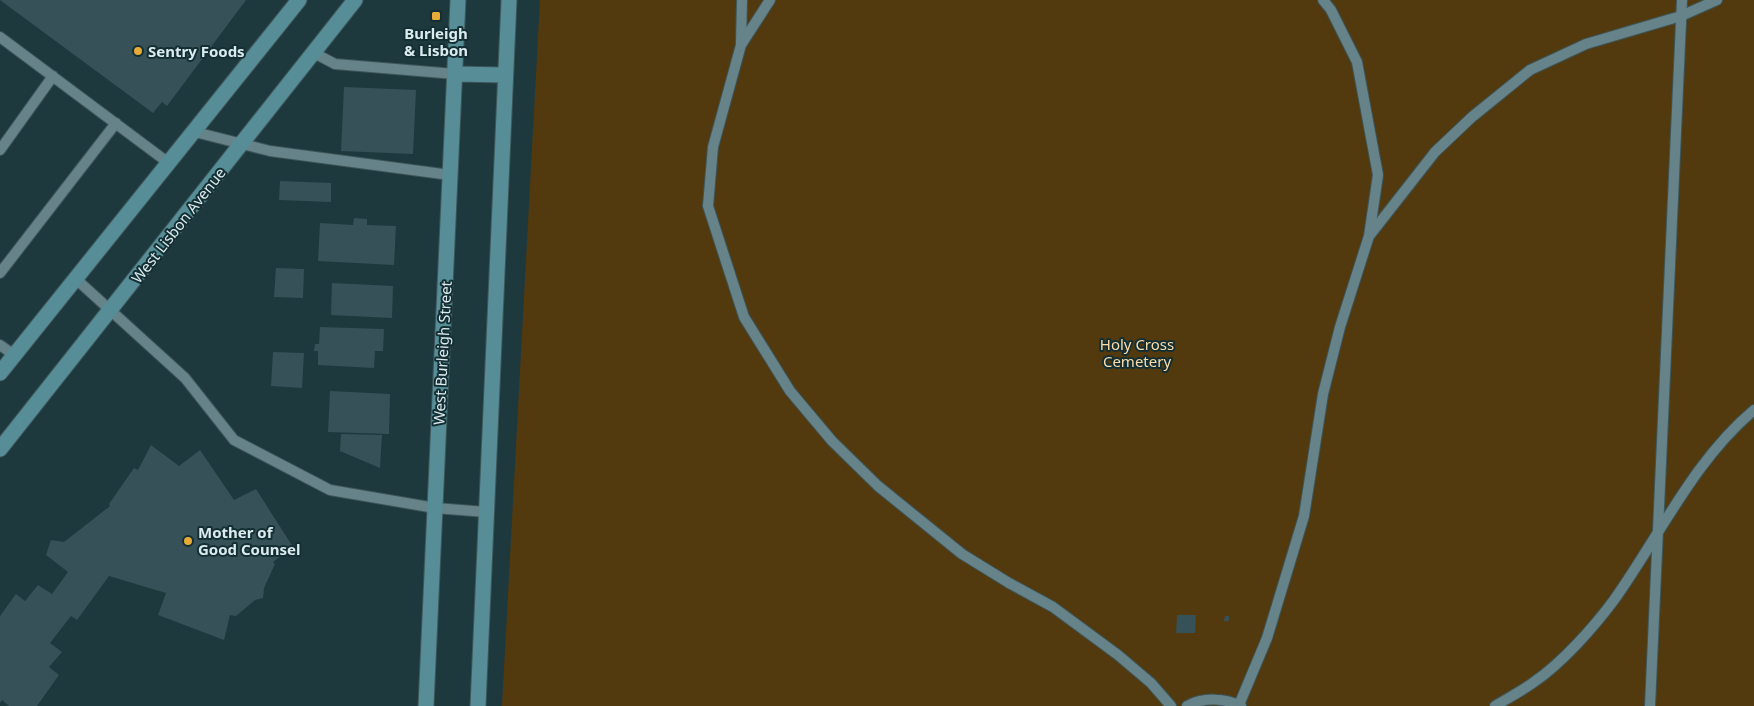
<svg xmlns="http://www.w3.org/2000/svg" width="1754" height="706" font-family="'Noto Sans',sans-serif">
<rect width="100%" height="100%" fill="#1e393e"/>
<path fill="#523a0e" d="M540,0H1754V706H502Z"/>
<path fill="#365157" d="M0,0H246L167,106L162,102L153,113Z
M344,87L416,90L413,154L341,151Z
M280,181L331,183V202L279,200Z
M354,218L367,219V225L396,226L394,265L318,261L320,223L353,225Z
M276,268L304,269L303,298L274,297Z
M332,283L393,286L392,318L331,315Z
M320,327L384,329L383,351H375L374,368L318,365V351H314L315,344H319Z
M273,352L304,353L302,388L271,386Z
M330,391L390,394L389,434L328,432Z
M341,434L382,435L380,468L340,451Z
M151,445L179,466L200,450L234,500L256,489L293,547L273,562L275,564L264,588L263,598L255,600L236,616L230,615L224,640L158,615L166,593L109,576L77,620L71,616L50,643L62,652L49,667L59,675L37,706H9L2,700L0,703V616L16,594L25,601L38,585L52,594L68,572L46,555L51,540L64,542L110,506L109,504L134,468L138,470Z
M1177,615H1196L1195,633H1176Z
M1225,616H1229V621H1224Z"/>
<g fill="none" stroke-linecap="round" stroke-linejoin="round">
<defs>
<path id="lane" d="M770,0L741,45L713,147L708,206L744,317L790,391L832,441L878,486L962,554L1009,583L1053,607L1118,655L1151,683L1171,706
M0,37L170,164
M741,44L742,0
M314,53L335,64L455,74
M195,132L270,151L450,175
M0,150L53,76
M1370,235L1435,152L1472,117L1530,70L1586,44L1681,16L1717,0
M0,273L116,123
M76,279L185,378L234,440L330,490L435,508L486,512
M0,345L14,355
M1239,705L1267,638L1304,516L1323,394L1340,327L1369,236L1378,175L1357,62L1331,10L1323,0
M1187,706C1203,697 1225,698 1241,706
M1495,706C1508,698 1522,691 1534,682C1562,663 1594,627 1614,600C1659,537 1694,460 1754,410
M1650,706L1682,0"/>
<path id="secondary" d="M455,74L505,75
M0,373L299,0
M0,449L355,0
M426,706L458,0
M478,706L509,0"/>
</defs>
<use href="#lane" stroke="#3d5559" stroke-width="12"/>
<use href="#secondary" stroke="#3d5559" stroke-width="17"/>
<use href="#lane" stroke="#668389" stroke-width="10"/>
<use href="#secondary" stroke="#568d96" stroke-width="15"/>
</g>
<g fill="#e8ab37" stroke="#142f34" stroke-width="2">
<rect x="431" y="11" width="10" height="10" rx="2.5"/>
<circle cx="138" cy="51" r="5"/>
<circle cx="188" cy="541" r="5"/>
</g>
<g text-anchor="middle" dominant-baseline="central" stroke-width="4" stroke-linejoin="round" paint-order="stroke">
<g font-size="15" font-weight="bold" fill="#dbebee" stroke="#142f34" text-anchor="start">
<text x="436" y="33" text-anchor="middle">Burleigh<tspan x="436" dy="17">&amp; Lisbon</tspan></text>
<text x="148" y="51">Sentry Foods</text>
<text x="198" y="532">Mother of<tspan x="198" dy="17">Good Counsel</tspan></text>
</g>
<g font-size="15" fill="#dbebee" stroke="#142f34">
<text transform="translate(178 225) rotate(-52)">West Lisbon Avenue</text>
<text transform="translate(442 353) rotate(-87)">West Burleigh Street</text>
</g>
<g font-size="15" fill="#fbdba7" stroke="#142f34">
<text x="1137" y="344">Holy Cross<tspan x="1137" dy="17">Cemetery</tspan></text>
</g>
</g>
</svg>
